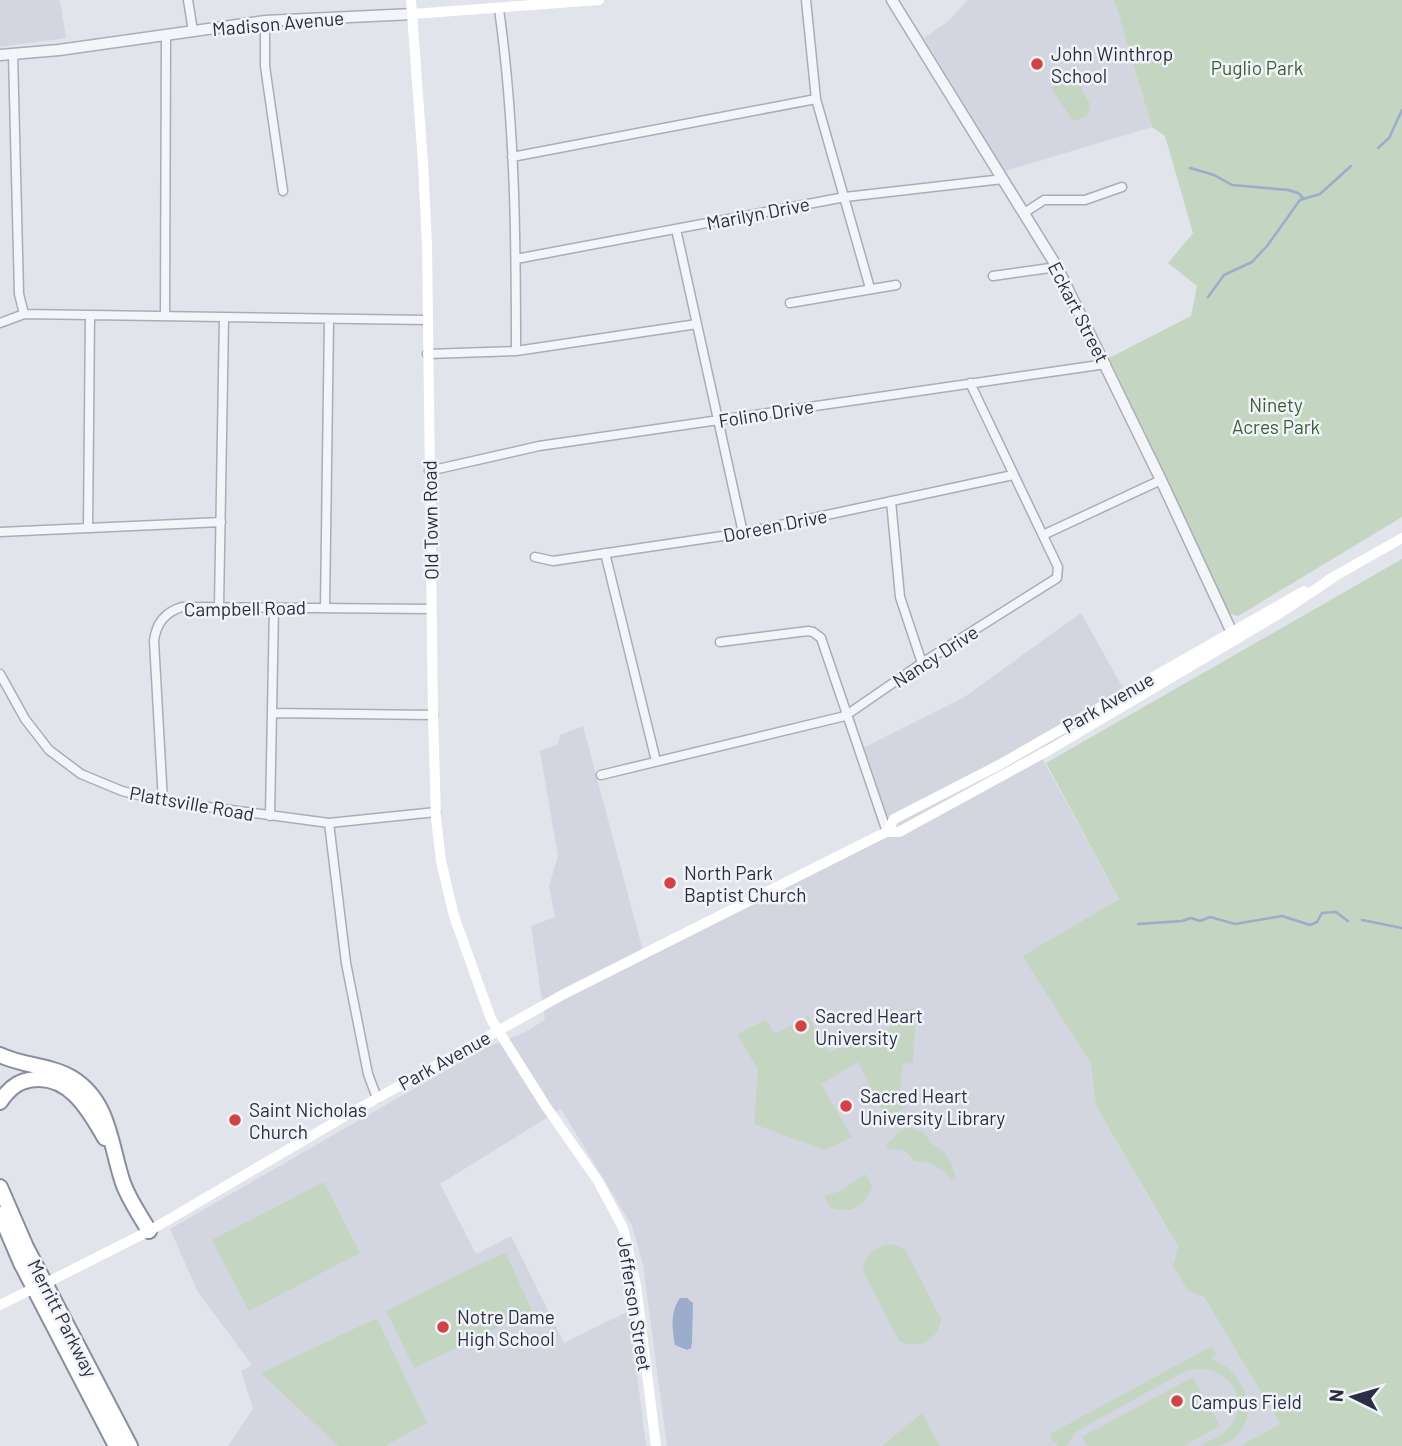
<svg xmlns="http://www.w3.org/2000/svg" width="1402" height="1446" font-family="Barlow,sans-serif">
<rect width="100%" height="100%" fill="#e1e4ea"/>
<path fill="#d3d6e0" d="M0,0H60L66,38L0,47Z
M968,0H1114L1152,127L1005,171L924,38L947,22Z
M1081,613L1128,697L1050,745L1037,749L1119,899L1022,956L1092,1063L1096,1106L1178,1248L1173,1266L1188,1291L1204,1297L1280,1424L1240,1446H667L643,1265L632,1226L561,1109L440,1184L476,1254L511,1236L564,1343L629,1311L646,1446H228L253,1409L241,1371L252,1365L198,1292L170,1229L483,1049L525,1032L545,1020L531,926L555,917L549,886L558,856L540,751L558,744L560,735L583,726L643,951L891,828L863,748L963,698Z"/>
<path fill="#c4d5c2" d="M1114,0H1402V517L1238,616L1230,614L1228,610L1109,358L1191,316L1197,286L1168,263L1193,233L1165,136L1152,127Z
M1074,75L1091,106L1087,116L1073,121L1051,88Z
M1402,559V1446H1240L1280,1424L1204,1297L1188,1291L1173,1266L1178,1247L1096,1106L1091,1063L1022,956L1119,899L1046,763Z
M902,1009H916L913,1063L902,1064L900,1093L906,1095V1107L886,1118L858,1062L821,1084L852,1137L825,1150L754,1124L758,1070L737,1034L766,1020L775,1034L808,1016L829,1052L841,1047L843,1049L864,1037L867,1040L894,1025L892,1020Z
M909,1127L923,1132L932,1144L944,1152L951,1162L956,1179L952,1180C941,1167 932,1162 915,1161C907,1151 901,1147 889,1150L886,1146L898,1132Z
M865,1174L872,1185C868,1206 850,1215 830,1207L824,1196L841,1191Z
M324,1182L360,1253L249,1311L212,1240Z
M891,1244L905,1249L941,1319C938,1341 919,1350 899,1341L863,1271C865,1254 875,1246 891,1244Z
M506,1253L532,1311L414,1368L386,1311L471,1268Z
M377,1318L427,1423L385,1446H338L261,1373Z
M1212,1346L1216,1355L1210,1359C1251,1371 1263,1429 1223,1445C1216,1446 1207,1446 1200,1446C1211,1440 1225,1435 1232,1424C1253,1391 1216,1358 1184,1372L1084,1427L1075,1433L1067,1446H1056L1058,1441L1054,1443L1050,1434Z
M1193,1377L1220,1426L1183,1446H1087L1082,1437Z
M922,1413L940,1446H882Z"/>
<path fill="#9baccc" d="M680,1298H687L693,1303L692,1343L691,1348L687,1350L675,1345C672,1329 670,1312 680,1298Z"/>
<g fill="none" stroke-linecap="round" stroke-linejoin="round">
<path stroke="#9baccc" stroke-width="2.5" d="M1378,148L1389,138L1402,110
M1190,168L1214,175L1232,185L1288,190L1298,193L1303,198
M1208,297L1224,275L1252,262L1267,246L1300,200L1320,194L1351,166
M1362,920L1402,928
M1138,924L1182,921L1191,918L1200,921L1210,917L1235,924L1282,916L1310,925L1317,922L1322,913L1336,912L1348,921"/>
<defs>
<path id="minor" d="M188,0L193,31
M806,0L816,99L870,288
M499,9C515,122 516,237 516,351
M265,21V66L283,191
M13,54L19,294L24,314
M512,157L816,99
M1024,213L1044,200H1085L1122,187
M676,229L743,533
M516,259L845,197L1003,179
M993,276L1057,267
M790,303L896,285
M165,316L166,35
M0,323L24,314L427,320
M427,354L516,351L697,324
M429,471L539,446L1106,364
M891,501L900,597L922,663
M88,527L90,315
M0,532L221,522
M1043,535L1161,480
M605,553L656,761
M535,557L553,561L743,533L1013,475
M219,607L224,318
M325,608L329,319
M720,642L808,631L813,632L821,638L887,832
M0,674L25,719L49,750L81,774L122,791L163,801L329,823L436,812
M272,713L433,715
M601,775L845,716L922,663L1057,578L1058,567L970,383
M163,801L154,641C156,624 165,612 182,607L431,609
M270,816L274,607
M329,823L346,963L368,1074L377,1098"/>
<path id="tertiary" d="M892,0L1057,267L1161,480L1234,637
M0,55L59,50L265,21L413,14"/>
<path id="motorway" d="M0,1055C23,1066 50,1065 72,1078C110,1101 110,1145 123,1183C129,1200 140,1215 149,1231
M0,1102C7,1091 16,1082 29,1080C68,1072 89,1110 105,1138
M0,1187L26,1247L130,1446
M0,1214L21,1263L116,1446"/>
</defs>
<use href="#minor" stroke="#aaadb8" stroke-width="11"/>
<use href="#tertiary" stroke="#aaadb8" stroke-width="13"/>
<use href="#motorway" stroke="#888ea2" stroke-width="18"/>
<use href="#minor" stroke="#f4f5f8" stroke-width="8"/>
<use href="#tertiary" stroke="#f4f5f8" stroke-width="10"/>
<path stroke="#fff" stroke-width="10" d="M411,0L423,163L427,245L433,715L436,818L441,861L454,916L491,1019L545,1105L598,1181L623,1228L636,1285L656,1446
M413,14L599,0
M1328,580L1402,538
M887,832L894,819L999,765L1304,591
M52,1280L149,1231L347,1115L564,994L878,836L887,832H899L1049,750L1277,615L1334,577
M0,1305L22,1294"/>
<use href="#motorway" stroke="#fff" stroke-width="14"/>
<path stroke="#fff" stroke-width="10" d="M22,1294L52,1280"/>
</g>
<g fill="#d44243" stroke="#f1f3f8" stroke-width="2.5">
<circle cx="1037" cy="64" r="7"/>
<circle cx="670" cy="883" r="7"/>
<circle cx="801" cy="1026" r="7"/>
<circle cx="846" cy="1106" r="7"/>
<circle cx="235" cy="1120" r="7"/>
<circle cx="443" cy="1327" r="7"/>
<circle cx="1177" cy="1401" r="7"/>
</g>
<g text-anchor="middle" dominant-baseline="central" stroke-width="5" stroke-linejoin="round" paint-order="stroke">
<g font-size="19" fill="#292e43" stroke="#f1f3f8">
<text transform="translate(278 23) rotate(-5)">Madison Avenue</text>
<text transform="translate(758 213) rotate(-11)">Marilyn Drive</text>
<text transform="translate(1079 312) rotate(63)">Eckart Street</text>
<text transform="translate(766 413) rotate(-9)">Folino Drive</text>
<text transform="translate(430 520) rotate(-91)">Old Town Road</text>
<text transform="translate(775 525) rotate(-11)">Doreen Drive</text>
<text transform="translate(245 608) rotate(-1)">Campbell Road</text>
<text transform="translate(935 656) rotate(-33)">Nancy Drive</text>
<text transform="translate(1108 702) rotate(-30)">Park Avenue</text>
<text transform="translate(192 803) rotate(10)">Plattsville Road</text>
<text transform="translate(444 1060) rotate(-29)">Park Avenue</text>
<text transform="translate(635 1304) rotate(81)">Jefferson Street</text>
<text transform="translate(63 1318) rotate(63)">Merritt Parkway</text>
</g>
<g font-size="19" fill="#292e43" stroke="#f1f3f8" text-anchor="start">
<text x="1051" y="53">John Winthrop<tspan x="1051" dy="22">School</tspan></text>
<text x="684" y="872">North Park<tspan x="684" dy="22">Baptist Church</tspan></text>
<text x="815" y="1015">Sacred Heart<tspan x="815" dy="22">University</tspan></text>
<text x="860" y="1095">Sacred Heart<tspan x="860" dy="22">University Library</tspan></text>
<text x="249" y="1109">Saint Nicholas<tspan x="249" dy="22">Church</tspan></text>
<text x="457" y="1316">Notre Dame<tspan x="457" dy="22">High School</tspan></text>
<text x="1191" y="1401">Campus Field</text>
</g>
<g font-size="19" fill="#375f35" stroke="#f1f3f8">
<text x="1257" y="67">Puglio Park</text>
<text x="1276" y="404">Ninety<tspan x="1276" dy="22">Acres Park</tspan></text>
</g>
</g>
<g transform="translate(1353 1397) rotate(275)" stroke="#f1f3f8" stroke-width="5" paint-order="stroke">
<path d="M0-5L12 26L0 18L-12 26Z" fill="#292e43"/>
<text y="-10" font-size="19" font-weight="bold" text-anchor="middle" fill="#292e43">N</text>
</g>
</svg>
